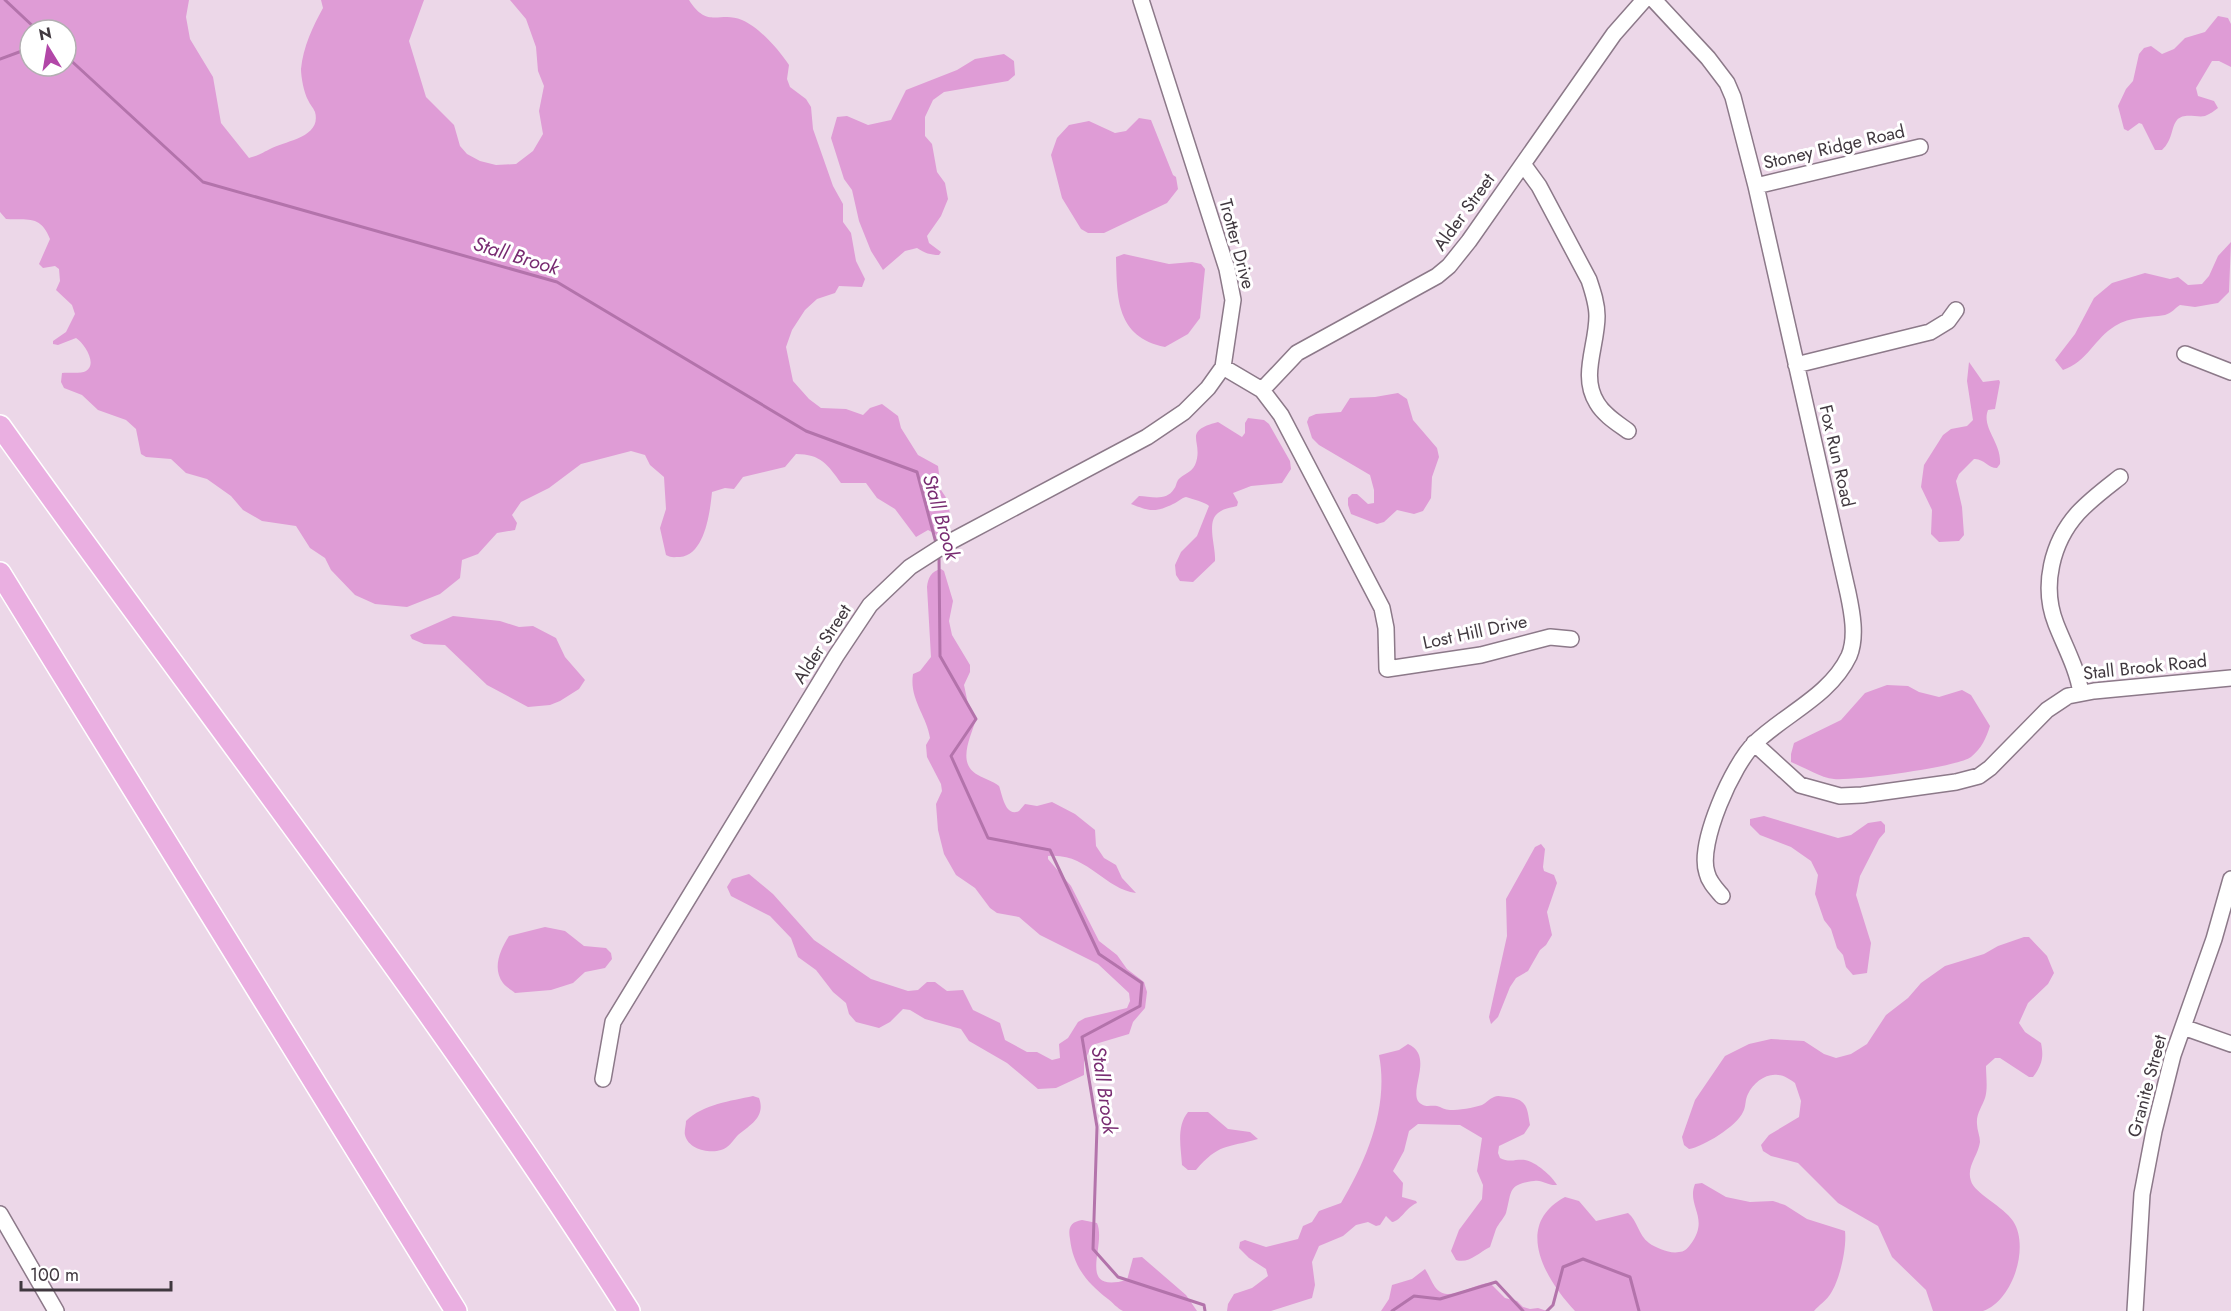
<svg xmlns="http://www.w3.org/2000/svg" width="2231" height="1311" font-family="Jost,sans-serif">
<rect width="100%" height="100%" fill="#ecd7e8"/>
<path fill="#df9cd6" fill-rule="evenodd" d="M0,0H189L186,17L190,39L213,77L221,123L249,158C260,155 260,154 270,149C284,141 322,138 315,112C313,107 310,105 308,100C304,93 301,77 301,69C303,47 313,26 323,8L321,0H424L409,41L426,97L454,125L460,146L467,154L480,161L496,165L516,164L533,151L543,134L539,111L544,86L538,71L536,47L526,19L510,0H689C708,30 720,10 742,20C759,27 779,50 789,65L787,79L790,87L806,99L811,107L813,129L833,186L843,204V222L851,233L856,261L865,279L862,287L839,286L835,293L817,299L805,310L792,330L786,347L793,381L809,399L821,408L846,409L863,415L870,408L882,404L898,416L901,428L918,455L938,466L941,490L947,499L950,514L946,530L939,536L928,530L916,537L895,509L877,498L866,483H841C828,465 821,454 796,454L785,467L743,477L734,489L725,488L712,492C710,512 705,555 680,557C674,557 671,558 666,555L660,528L666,509L664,477L650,465L645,455L631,451L581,464L549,488L521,502L512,515L517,523L515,530L497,533L478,554L462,560L460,578L440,594L407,607L375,604L355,595L331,570L325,558L310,548L296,526L262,521L243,510L231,496L207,479L186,473L171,459L146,457L141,454L136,429L126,420L98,410L82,395L64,388L61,382L62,373C68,372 81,374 86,371C98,364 84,343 76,338L58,345L53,344V341L66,332L75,314L72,305L56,290L60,281L59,269L55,266L43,268L39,264L50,239C41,215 28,220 6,219L0,212ZM30,30H66V66H30Z
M2218,16L2228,18L2231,24V67L2219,61H2212L2196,88L2198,96L2214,101L2218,108C2214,111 2210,114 2205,116C2197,118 2184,112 2177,120C2171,127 2173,140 2162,150H2155L2142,124L2139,123L2128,131L2124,129L2118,106L2126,89L2133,81L2139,54L2144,48L2151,46L2162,54L2174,49L2185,38L2205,32Z
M1004,54L1014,61L1015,75L1008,81L944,92L933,100L925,117V136L932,144L937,172L945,183L948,199L941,216L927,236L929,243L941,252L939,255C930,255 925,253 917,248L905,251L883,270L871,251L859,221L852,190L844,179L831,138L837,117L847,116L868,125L891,120L906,90L957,70L975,59Z
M1139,118L1151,120L1173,175L1176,177L1178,189L1167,203L1104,233H1088L1081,229L1062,198L1051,155L1057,138L1069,125L1089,121L1115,133L1126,131Z
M2231,242L2229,292L2218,303L2195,307L2180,305C2175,308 2172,313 2165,315C2147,318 2131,316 2115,326C2095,338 2087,362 2063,370L2055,360L2075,334L2094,298L2112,283L2145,273L2170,279L2178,277L2188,285L2202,284L2209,276L2218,256Z
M1124,254L1169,264L1192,262L1201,264L1205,269L1200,318L1188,334L1165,347C1116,337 1117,298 1116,257Z
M1969,362L1983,382L1999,380L2000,382L1995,409L1988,410C1981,428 2002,443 2000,464L1997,468C1988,468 1983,458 1974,459L1959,474L1956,481L1962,507L1964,535L1959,541L1939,542L1931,534L1932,510L1921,487L1924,465L1943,435L1951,429L1967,426L1973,420L1967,381Z
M1398,393L1407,399L1413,420L1437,448L1439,457L1432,477L1431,498L1423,511L1414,514L1397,510L1384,522L1377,524L1351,514L1348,505V498L1352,494H1357L1368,504L1374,503V490L1370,475L1319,445L1312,438L1307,422L1309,417L1316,414L1341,412L1350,398L1375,397Z
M1248,418L1264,420L1269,424L1290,461L1291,469L1282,483L1251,486L1233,493L1238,502L1237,506C1230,508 1224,508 1218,513C1206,522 1216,547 1215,561L1193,582L1180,581L1176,575L1175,565L1181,552L1197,536L1209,506C1205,502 1192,499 1186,497C1181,498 1178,502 1173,504C1155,513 1149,511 1131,504L1139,496C1150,496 1166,502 1174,489C1176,487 1176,483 1178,480C1183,474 1191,473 1195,465C1205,441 1180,432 1218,422L1242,437L1245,433V423Z
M941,569L944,571L953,601L949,621L952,635L970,665V672L964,685L968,704L976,719C971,737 956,763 978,775C985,779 993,781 999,786C1002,793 1005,818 1019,811C1021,809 1023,806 1025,804L1037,806L1052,802L1075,814L1095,830L1096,846L1104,858L1116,865L1122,878L1136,893C1104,889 1087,852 1048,856V859L1071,886L1099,941L1117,955L1127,969L1144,982L1147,992L1145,1008L1133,1022L1129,1034L1092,1045L1084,1062V1075L1056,1088L1038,1089L1007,1063L969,1041L961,1029L925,1019L910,1010L903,1009L890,1022L879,1028L856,1022L849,1014L846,1003L833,992L816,970L798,957L791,938L770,916L731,896L727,887L732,879L749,874L773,894L814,940L871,979L908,991L918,990L927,982H935L947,991L963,990L973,1010L1000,1023L1005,1040L1027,1052H1037L1052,1060L1060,1058L1059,1044L1068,1038L1078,1022L1085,1018L1127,1008L1130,1001L1129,993L1098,964L1040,935L1019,917L997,913L990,908L975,888L956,875L944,854L938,830L936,804L942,791L941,784L927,757L926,745L930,738C927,716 909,699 913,674L920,671L931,657L927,587C928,578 931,571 941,569Z
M453,616L500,621L519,627L533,626L556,638L565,657L585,680L579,689L560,701L550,705L528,707L487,685L445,645L424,644L412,639L410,635Z
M1887,685L1908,686L1919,692L1939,697L1962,690L1971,695L1990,726C1986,738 1982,748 1971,757C1958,767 1853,781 1834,779C1821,778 1804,767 1791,762V754L1794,743L1841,720L1865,693Z
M1764,816L1838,838L1851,835L1868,823L1881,821L1885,825V832L1879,839L1860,876L1856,895L1871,943L1867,973L1853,975L1846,967L1843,955L1837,948L1831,929L1824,920L1815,894L1818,875L1811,861L1791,847L1760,835L1750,825V819Z
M1541,844L1545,849L1543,867L1544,871L1554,875L1557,883L1547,912L1552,935L1546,945L1540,950L1528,971L1516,978L1510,987L1498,1017L1491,1024L1489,1017L1507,936L1506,899L1535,847Z
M545,927L565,931L584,946L606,948L611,953L612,959L605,968L585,972L573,983L551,990L515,993C512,990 506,987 503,983C492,968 500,950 509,936Z
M2024,937H2029L2047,956L2054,973L2048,984L2028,1003L2019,1023L2025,1032L2041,1043C2044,1057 2042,1065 2033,1077H2029L2000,1058H1995L1986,1066C1986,1076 1988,1089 1985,1098C1982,1107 1976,1114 1977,1124C1977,1130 1980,1136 1980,1142C1978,1156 1966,1167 1971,1181C1974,1193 2004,1207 2013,1221C2030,1246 2013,1301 1983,1311C1971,1311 1946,1311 1933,1311L1926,1290L1892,1257L1878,1226L1838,1203L1798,1163L1771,1156L1763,1151L1761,1145L1769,1135L1799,1117L1801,1101L1795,1083C1791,1080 1784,1075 1778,1075C1766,1073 1753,1083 1748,1094C1745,1099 1746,1107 1743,1112C1737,1126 1703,1147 1689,1149L1684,1145L1682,1137L1695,1100L1725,1056L1749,1044L1771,1039L1804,1041L1824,1054L1836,1058L1851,1054L1867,1044L1886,1015L1908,998L1921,983L1945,966L1984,954L1998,946Z
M1408,1044C1437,1057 1403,1097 1423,1105C1427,1107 1432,1105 1437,1106C1441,1107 1445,1110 1450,1110C1459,1110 1473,1108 1482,1105C1486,1103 1489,1099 1494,1097C1498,1095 1503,1097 1507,1097C1527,1099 1527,1107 1530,1125L1524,1134L1499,1146L1498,1153L1500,1158C1509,1163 1516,1159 1525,1160C1536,1162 1552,1176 1557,1185C1548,1186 1542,1179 1534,1181C1507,1184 1512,1192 1506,1213C1504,1218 1499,1223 1496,1229C1494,1235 1492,1241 1490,1247C1478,1253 1469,1264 1456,1260L1451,1251L1459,1230L1482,1199L1483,1185L1477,1171L1482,1138L1460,1125L1418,1124L1409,1131L1404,1151L1393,1171L1403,1183L1402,1197L1416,1201L1417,1203C1406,1207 1401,1221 1392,1222L1386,1216L1380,1225L1376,1226L1368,1222L1356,1225L1343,1236L1319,1246L1312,1262L1315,1285L1312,1298L1271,1311H1227L1228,1304L1234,1294L1252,1288L1268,1276L1266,1269L1249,1258L1239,1248L1240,1242L1245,1240L1266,1247L1298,1239L1303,1226L1312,1222L1319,1211L1341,1203C1367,1159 1389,1107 1379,1055L1399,1050Z
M753,1096L759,1098C766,1117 750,1125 738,1135C733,1140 729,1148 721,1150C709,1154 688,1149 685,1135C684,1132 686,1125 686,1121C703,1104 731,1101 753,1096Z
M1188,1112H1208L1228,1129L1250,1132L1258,1139C1227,1148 1219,1143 1196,1170H1188L1182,1165C1181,1147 1176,1127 1188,1112Z
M1702,1183L1726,1197L1750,1202L1773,1201L1785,1205L1807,1219L1845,1231C1847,1247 1840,1279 1831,1293C1827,1300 1819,1305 1814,1311H1575C1545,1279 1513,1225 1565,1197L1579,1201L1596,1221L1628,1213C1638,1221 1638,1235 1649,1243C1656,1248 1670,1254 1679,1252C1684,1252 1687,1249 1690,1245C1711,1218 1686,1206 1695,1184Z
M1082,1220L1097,1223C1107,1246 1075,1294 1127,1280L1133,1258L1142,1257L1186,1295L1197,1311C1185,1311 1129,1311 1123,1311C1118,1309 1112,1302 1108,1299C1087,1283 1073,1266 1070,1239C1068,1228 1070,1222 1082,1220Z
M1425,1269C1429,1275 1431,1281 1435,1287C1448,1305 1473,1283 1490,1283L1505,1298L1517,1301L1523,1307L1530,1309L1538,1308L1547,1311H1381L1389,1299L1392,1285L1412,1279Z"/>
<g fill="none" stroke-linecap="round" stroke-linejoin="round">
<path stroke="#b373ab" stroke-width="3" d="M5,0L37,30
M66,56L203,182L557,282L806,431L917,472L936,543
M0,59L30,48
M939,556L940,656L976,719L951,756L988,838L1050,850L1099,954L1142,983L1140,1006L1082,1037L1097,1127L1093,1249L1118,1277L1204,1305L1205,1311
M1392,1311L1414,1296L1440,1299L1496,1282L1523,1311
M1547,1311L1553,1305L1563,1267L1583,1259L1630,1277L1639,1311"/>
<defs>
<path id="minor" d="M1141,0L1227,269L1233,300L1223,367L1262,390L1281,415L1382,608L1386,628L1387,669L1481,655L1550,637L1571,639
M1654,0L1708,58L1727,83L1733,97L1756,186L1848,593C1852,612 1857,637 1849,656C1830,696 1785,714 1755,743C1733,764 1697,844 1707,873C1709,882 1716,889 1722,896
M1523,164L1539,186L1589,280C1593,292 1597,304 1597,316C1597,346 1580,376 1597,403C1604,415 1617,423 1628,431
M1756,186L1920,147
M2185,354L2231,372
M1796,365L1930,332L1948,321L1956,310
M1262,390L1297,353L1437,276L1449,266L1469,241L1614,34L1644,0
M2081,693C2077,668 2065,647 2056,624C2041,586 2052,542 2078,513C2091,499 2106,488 2120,477
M1754,743L1800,785L1840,796L1862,795L1956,782L1979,776L1990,768L2047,710L2068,696L2094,691L2231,678
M2183,1027L2231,1044
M603,1079L613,1022L836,656L870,605L910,567L946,544L1147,437L1184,412L1208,388L1223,367
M0,1214L56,1311
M2135,1311L2142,1194L2154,1131L2173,1055L2214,939L2231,879"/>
<path id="highway" d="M0,426C210,720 435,1005 629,1311
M0,573L456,1311"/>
</defs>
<use href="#minor" stroke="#8c7989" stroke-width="18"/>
<use href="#highway" stroke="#fff" stroke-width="24"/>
<use href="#minor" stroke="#fff" stroke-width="15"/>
<use href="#highway" stroke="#eaafe1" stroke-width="21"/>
</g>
<g text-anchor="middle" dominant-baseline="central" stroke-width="6" stroke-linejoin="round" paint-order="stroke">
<g font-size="18" fill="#40383f" stroke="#fff">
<text transform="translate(1834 147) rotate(-13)">Stoney Ridge Road</text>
<text transform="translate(1464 212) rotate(-54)">Alder Street</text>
<text transform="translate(1237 244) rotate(75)">Trotter Drive</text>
<text transform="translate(1837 456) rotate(77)">Fox Run Road</text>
<text transform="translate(1475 632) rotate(-12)">Lost Hill Drive</text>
<text transform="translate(822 644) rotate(-57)">Alder Street</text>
<text transform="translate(2145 667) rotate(-6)">Stall Brook Road</text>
<text transform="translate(2147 1086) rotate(-75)">Granite Street</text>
</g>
<g font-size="20" font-style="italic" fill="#782b71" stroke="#fff">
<text transform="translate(516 256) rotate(17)">Stall Brook</text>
<text transform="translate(941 517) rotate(74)">Stall Brook</text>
<text transform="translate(1104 1090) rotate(82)">Stall Brook</text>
</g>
</g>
<g transform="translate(48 48) rotate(349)"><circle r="28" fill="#ffffff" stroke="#b3afb2" stroke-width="1.5"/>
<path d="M0-4.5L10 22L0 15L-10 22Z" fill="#b247a8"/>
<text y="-9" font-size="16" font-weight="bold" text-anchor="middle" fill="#40383f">N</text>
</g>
<path d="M21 1281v9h150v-9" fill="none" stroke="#40383f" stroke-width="3"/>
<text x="30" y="1281" font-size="18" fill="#40383f" stroke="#ffffff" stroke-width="4.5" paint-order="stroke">100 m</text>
</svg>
